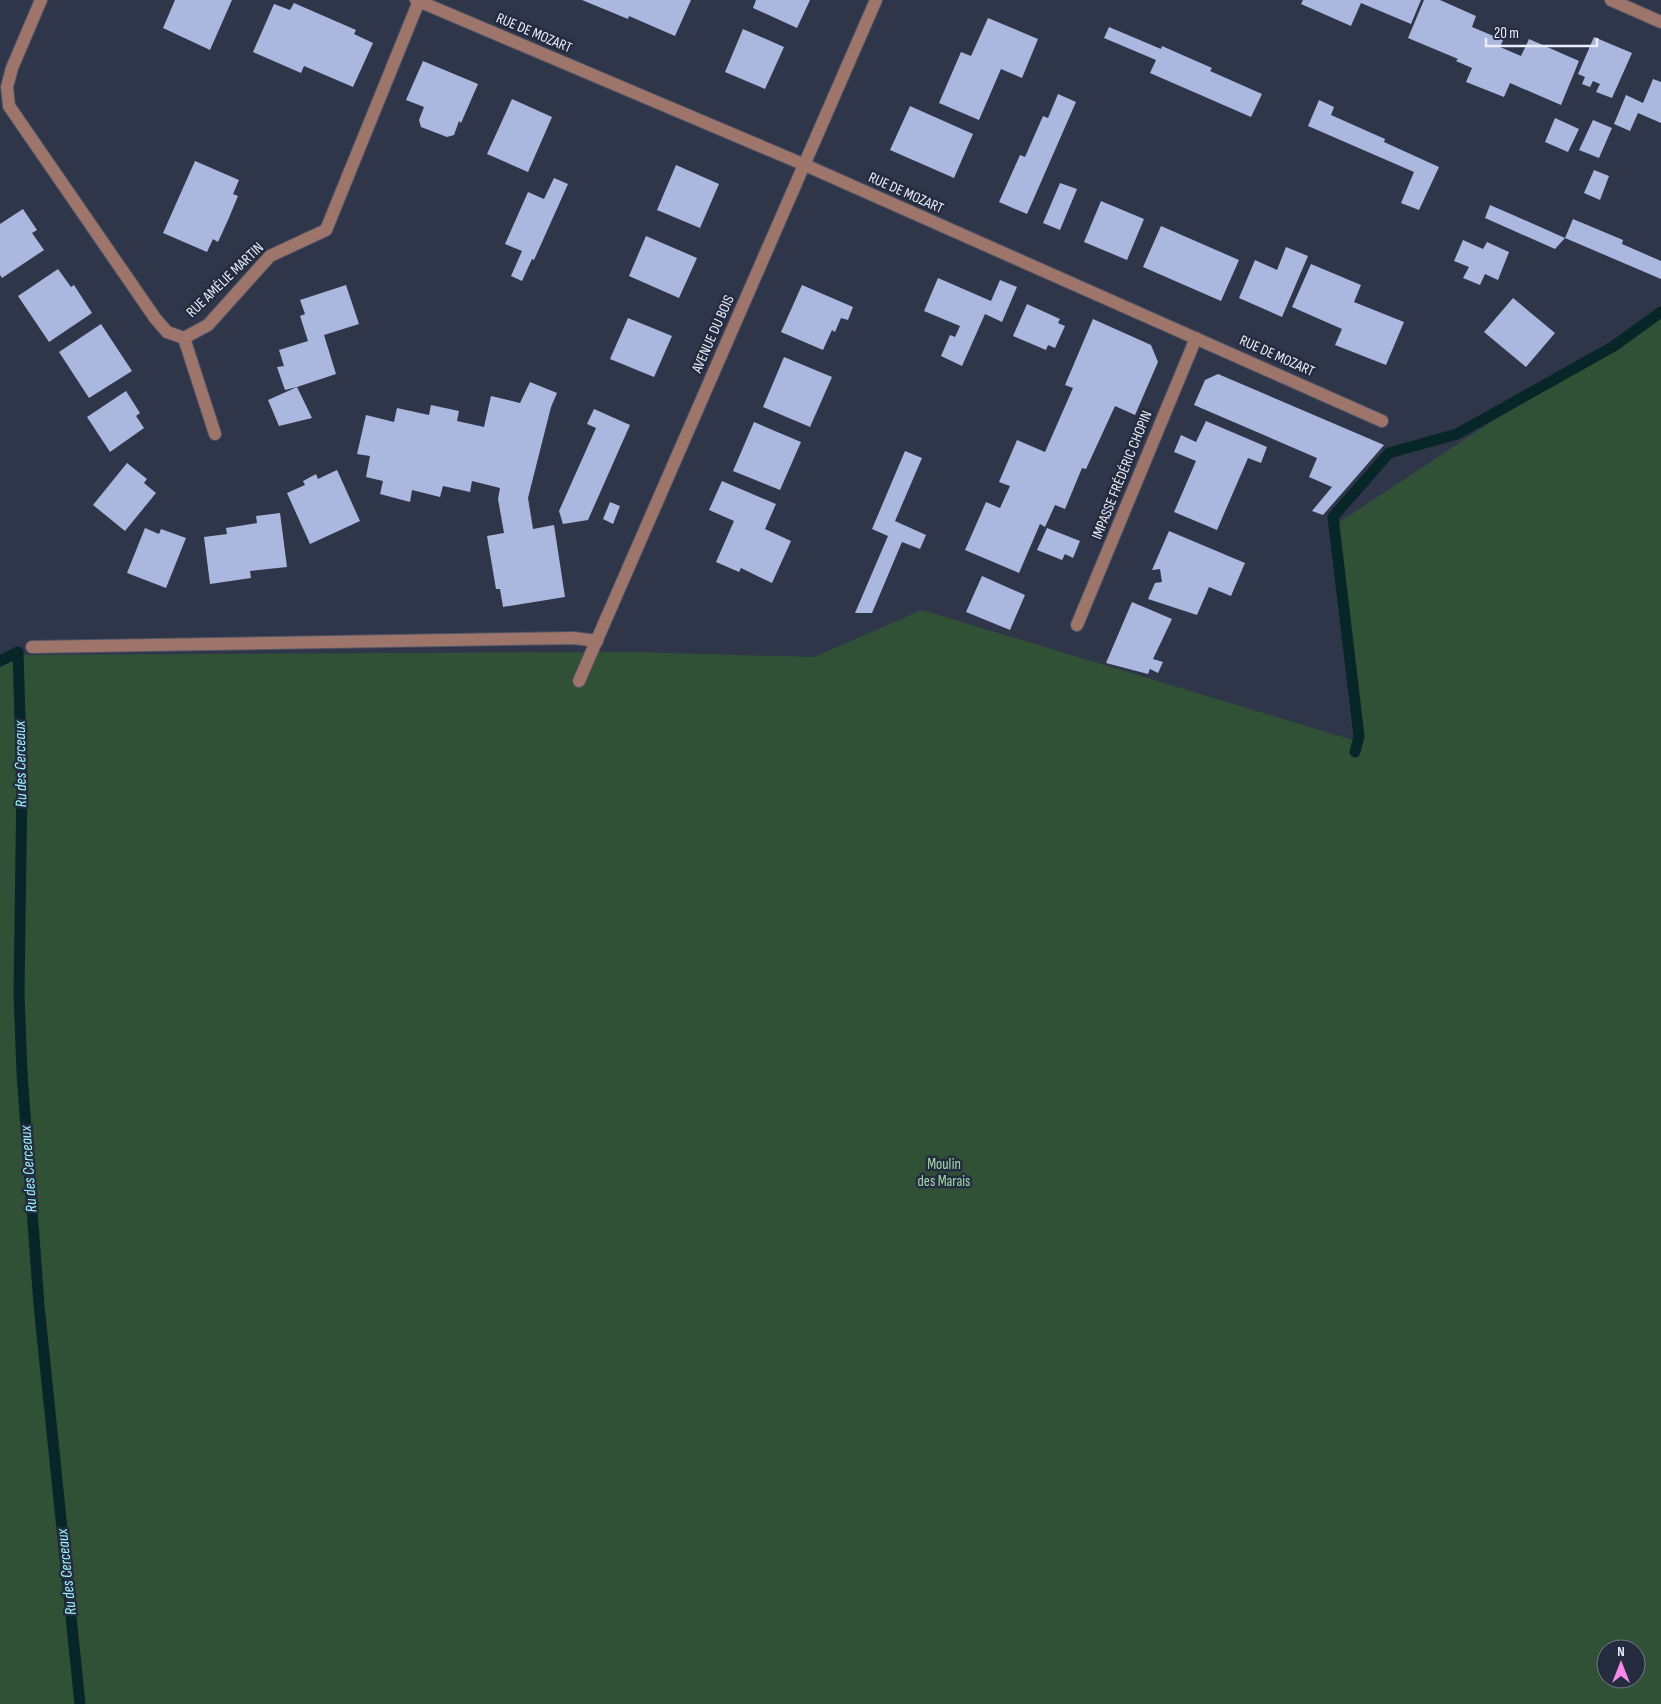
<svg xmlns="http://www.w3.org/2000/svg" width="1661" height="1704" font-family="'Sofia Sans Condensed',sans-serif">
<rect width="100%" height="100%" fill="#30364a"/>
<path fill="#305136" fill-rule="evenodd" d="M1661,310V1704H0V655L629,652L814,657L922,610L1356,741L1329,529ZM1606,1649H1636V1679H1606Z"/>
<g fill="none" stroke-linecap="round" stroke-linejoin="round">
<path stroke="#072627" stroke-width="11" d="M0,661L18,652L22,782L19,994L22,1073L39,1305L80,1704
M1355,752L1359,736L1333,517L1389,453L1457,434L1614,346L1661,312"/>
</g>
<path fill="#aab7df" d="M175,0H232L210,50L163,28Z
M582,0H691L675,36L629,16L628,19Z
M756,0H810L797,28L753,8Z
M1303,0H1421L1411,24L1361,3L1351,26L1301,4Z
M1424,0H1440L1476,16L1472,27L1503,40L1500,47L1521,56L1529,39L1579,61L1561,105L1510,83L1504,97L1466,82L1472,68L1456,61L1458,59L1408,38Z
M294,3L356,30L354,34L373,43L353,87L304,66L301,73L253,52L274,4L290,10Z
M988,18L1038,39L1022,78L1001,69L979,120L939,103L961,52L971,56Z
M1109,27L1161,49L1162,46L1212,68L1210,71L1262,94L1251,117L1150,73L1156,60L1104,38Z
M743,29L784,47L765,89L725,72Z
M1594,37L1632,53L1612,98L1596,92L1600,84L1593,81L1590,87L1582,84L1585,77L1578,74Z
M423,61L478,84L461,123L459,121L454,135L447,137L421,127L419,120L424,107L406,100Z
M1653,79L1661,82V123L1638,113L1630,131L1614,124L1626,95L1643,103Z
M1058,94L1076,102L1027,214L999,202L1020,155L1025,157L1043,116L1048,118Z
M512,99L552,117L528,172L487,154Z
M1319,100L1334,107L1331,115L1385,139L1384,142L1439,167L1419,210L1401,203L1414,172L1308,126Z
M910,106L973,134L954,178L890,150Z
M1555,118L1579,129L1568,152L1545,142Z
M1593,120L1612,128L1599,158L1579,150Z
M195,161L239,180L233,194L238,196L228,220L218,242L213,239L207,252L163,233Z
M676,165L719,184L700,228L657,210Z
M1594,170L1609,176L1600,200L1584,193Z
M554,178L568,184L534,260L532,259L522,281L511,276L522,251L505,244L528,192L544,199Z
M1060,183L1077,189L1060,230L1043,223Z
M1101,201L1144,219L1127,260L1084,242Z
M1490,205L1513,215L1565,238L1555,249L1485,218Z
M23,209L37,230L32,233L44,250L2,278L0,275V224Z
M1573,219L1623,240L1622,244L1661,261V279L1565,238Z
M1161,226L1239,260L1221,301L1143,267Z
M646,236L697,258L679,298L629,276Z
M1463,240L1483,249L1487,242L1509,252L1498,280L1485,274L1480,285L1463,278L1469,267L1454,261Z
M1286,247L1308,256L1282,317L1239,298L1255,260L1277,270Z
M1311,264L1361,285L1354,302L1404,322L1386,365L1335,345L1342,329L1292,307Z
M58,269L71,287L74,285L92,313L49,342L18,296Z
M938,278L991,301L1000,280L1017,287L1002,322L985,314L962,366L941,356L950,335L955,337L960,326L924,311Z
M346,285L359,324L324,335L336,374L297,387L312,418L279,426L268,400L297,387L285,390L277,367L284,366L279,350L308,341L300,316L305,314L300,300Z
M802,285L853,307L848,320L841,318L835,332L832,330L823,350L781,332Z
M1513,298L1555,333L1526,367L1484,332Z
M1027,304L1060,319L1058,323L1065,326L1055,348L1048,345L1046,350L1013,336Z
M628,318L672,336L654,377L610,359Z
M1093,319L1151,345L1158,362L1135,415L1115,406L1086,469L1082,468L1065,509L1055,505L1045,527L1040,524L1019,573L965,550L986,502L1000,508L1010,486L999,482L1017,440L1045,452L1073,388L1065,385Z
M101,324L132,371L89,398L59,352Z
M784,357L832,377L810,427L763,407Z
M1218,374L1384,445L1323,515L1312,511L1332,487L1309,477L1317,458L1194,405L1205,380Z
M530,382L557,393L551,407L528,498L533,529L554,525L565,597L503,607L500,589H496L487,536L504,533L498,499L500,488L472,481L470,492L443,486L440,497L412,490L410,502L380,494L383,481L366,477L370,456L357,454L366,415L394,422L397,408L429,415L431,405L459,411L457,421L484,427L491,396L520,403Z
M126,391L140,413L136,416L144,428L110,452L87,417Z
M594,409L630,425L588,520L563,524L559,511L596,428L587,424Z
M1206,421L1267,447L1261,463L1248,458L1217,530L1174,512L1196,461L1174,452L1181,435L1196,442Z
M754,422L801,442L780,490L733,471Z
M905,451L922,458L895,521L926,535L920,549L902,542L872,613H855L888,536L872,529Z
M127,463L147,479L144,483L156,493L125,531L93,505Z
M337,470L360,521L310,544L287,493L305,485L303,481L316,474L318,479Z
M722,481L776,504L765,529L791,541L772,583L741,568L739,572L716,562L734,521L709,510Z
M610,502L620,506L613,524L603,519Z
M280,513L287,567L250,571L251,578L210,584L204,537L227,534L226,528L257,523L256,516Z
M145,528L159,534L161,529L186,538L166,588L127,573Z
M1047,528L1080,541L1073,558L1065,554L1062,560L1037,550Z
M1169,531L1245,563L1231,596L1209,587L1197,615L1148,599L1155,583L1162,582L1160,569L1152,570Z
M982,576L1025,595L1010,630L966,612Z
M1132,602L1172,619L1153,659L1163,662L1158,673L1150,669L1148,674L1106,663Z"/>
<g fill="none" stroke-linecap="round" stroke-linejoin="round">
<defs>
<path id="minor" d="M41,0L12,68L7,87L9,106L155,318L167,332L184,338L208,325L270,256L326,230L419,1
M416,0L805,165L1382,421
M1611,0L1661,22
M184,338L215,434
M1077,625L1196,338
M32,647L574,638L597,641
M579,681L876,0"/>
</defs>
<use href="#minor" stroke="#4e5366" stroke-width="14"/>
<use href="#minor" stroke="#9d756a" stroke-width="12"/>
</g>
<g text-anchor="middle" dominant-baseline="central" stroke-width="5" stroke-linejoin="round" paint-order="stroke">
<g font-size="15" fill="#e9eefa" stroke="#262c3f">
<text transform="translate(534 33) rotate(23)">RUE DE MOZART</text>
<text transform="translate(906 193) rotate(24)">RUE DE MOZART</text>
<text transform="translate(225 280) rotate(-44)">RUE AMÉLIE MARTIN</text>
<text transform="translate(713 334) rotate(-66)">AVENUE DU BOIS</text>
<text transform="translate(1277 356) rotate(24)">RUE DE MOZART</text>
<text transform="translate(1122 475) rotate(-68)">IMPASSE FRÉDÉRIC CHOPIN</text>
</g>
<g font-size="15" fill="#a3dcab" stroke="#262c3f">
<text x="944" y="1164">Moulin<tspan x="944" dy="17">des Marais</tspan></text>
</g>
<g font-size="16" font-style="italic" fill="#99f7fc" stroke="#262c3f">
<text transform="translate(21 764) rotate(-91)">Ru des Cerceaux</text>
<text transform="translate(29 1169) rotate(-94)">Ru des Cerceaux</text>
<text transform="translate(67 1572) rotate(-96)">Ru des Cerceaux</text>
</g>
</g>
<g transform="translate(1621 1664)"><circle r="24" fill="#262c3f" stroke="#747a8a"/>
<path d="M0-4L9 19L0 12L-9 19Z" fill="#f888ea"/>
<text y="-8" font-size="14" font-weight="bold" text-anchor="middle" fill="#e9eefa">N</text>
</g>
<path d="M1486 38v8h111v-8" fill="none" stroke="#e9eefa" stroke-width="2.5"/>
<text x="1494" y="38" font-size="15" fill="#e9eefa" stroke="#262c3f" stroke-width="4" paint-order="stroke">20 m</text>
</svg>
